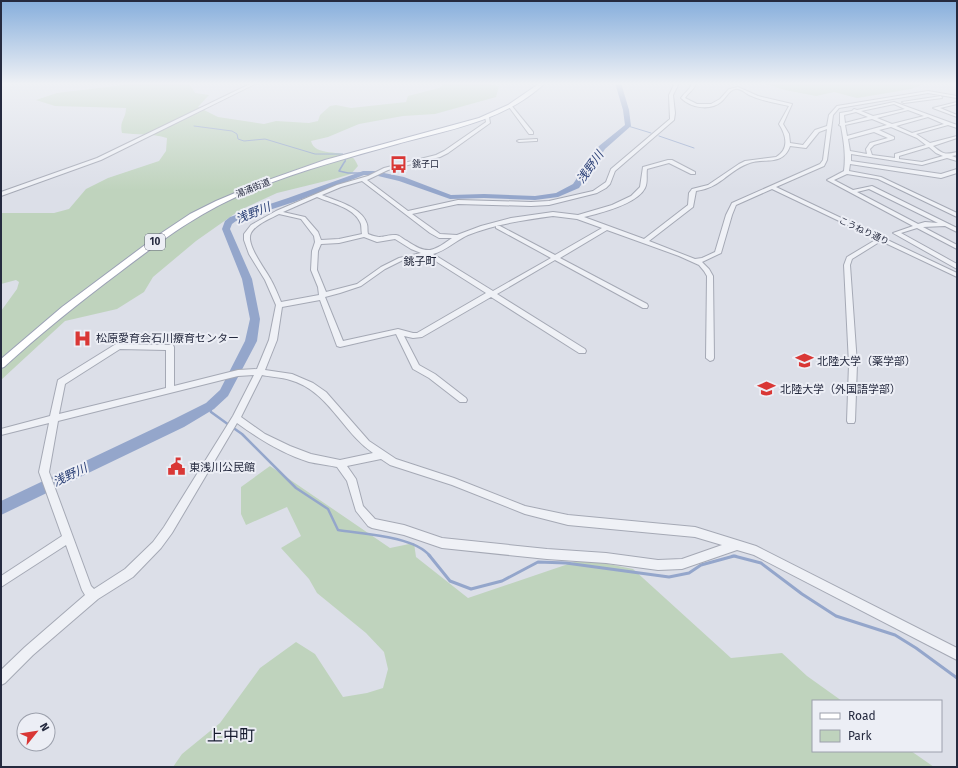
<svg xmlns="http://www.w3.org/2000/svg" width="958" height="768" font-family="'Fira Sans','Noto Sans JP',sans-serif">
<rect width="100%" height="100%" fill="#dcdfe8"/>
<path fill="#bfd3bd" d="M140,83H178L190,85L195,93L209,95L198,107L218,117L264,124L276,121L309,123L318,121L320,115L330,106L336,105L351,108L406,102L408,96L439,88L445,83H482L499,86L496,97L435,114L403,116L359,124L328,137L311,141C315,157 341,149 353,158C355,159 357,164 358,166L351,174L334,179L277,193L240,210L196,241L153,277L144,292L117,309L65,321L1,380V311L17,289L19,282L16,280L1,284V213H54L69,209L86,189L108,178L159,161L166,151L167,138C152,133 137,135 122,133C119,121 126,119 126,108L55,106L36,100L57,93Z
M763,83H927L911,89L857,98L834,92L816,96L785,90Z
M270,466L390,548L414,543L416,557L468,598L583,559L633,569L731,658L782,653L807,676L842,701H813V751H911L934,767H173L182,754L220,723L260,668L296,642L315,654L343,697L367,693L383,688L388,669L384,652L366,633L317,593L309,579L281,548L301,536L287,507L246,525L241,514V487Z"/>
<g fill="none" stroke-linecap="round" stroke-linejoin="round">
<path stroke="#94a6cb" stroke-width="1" d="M194,126L232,131L237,134L238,139L244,141L265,139L315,154H343L346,158L345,162
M628,126L651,133
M659,136L694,148"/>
<path stroke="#94a6cb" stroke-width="1.5" d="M345,161L339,171L348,173H363"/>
<path stroke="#94a6cb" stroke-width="2.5" d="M210,406L211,412L229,425
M232,427L242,434L296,488L328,509L338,530C363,534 414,536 430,556
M732,556H736"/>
<path stroke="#94a6cb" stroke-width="3" d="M429,555L450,581L471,589L502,581L538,562L566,563L669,577L689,573L701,565L734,556L761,563L802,594L836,616L895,635L916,648L957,678"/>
<path fill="#94a6cb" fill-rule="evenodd" d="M615,83H621L629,110L631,126L605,149L579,188L558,197L535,200L484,198L450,199L399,181L374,175H364L294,202L236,221L232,224L230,229L252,279L260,319L257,341L228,396L214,409L184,427L1,515V501L174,419L206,403L220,390L245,341L250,319L242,279L222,229L225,221L230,217L288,198L363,171H374L404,177L451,195L484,194L535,196L556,193L573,184L599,146L625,125L623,110Z"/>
<defs>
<path id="minor" d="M252,83H257L101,160L1,196V192L97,158Z
M675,83H679L673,95L675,113L674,120L615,171L610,184L606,188L597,193L549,205L531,206L458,204L412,214L440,234L457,235L481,226L511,218L553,212L578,215L612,205L631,196L640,187L643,167L668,160H672L695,172V174H691L669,163L647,169C646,175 648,182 645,188C637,204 601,213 584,217L644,239L688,205L689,193L692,189L708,185L739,164L745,161L776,157C790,149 786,135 779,124L789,106C775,103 762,101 749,95C745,93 741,88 735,89C729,90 726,98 721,102C710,111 691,108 681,98C685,92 690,90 692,83H696C694,90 689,92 685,98L697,104H711L720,99L729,89L738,87L758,96L792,104L783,124L789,134L790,143L803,145L815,130L827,126L829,115L837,106L928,91L957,96V98L928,93L839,108L833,115L827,160L824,166L776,187L957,273V277L955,276L881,241L852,259L850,265L857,364L855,421L854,423H848L847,421L849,364L844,265L847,257L877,239L772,189L736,205L732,215L721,253L702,262L709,269L713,276L714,358L713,360L710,361L706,358L707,276L704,271L699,265L679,256L607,230L560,258L647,304L648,306L647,308H643L555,260L497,294L585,349L586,351L585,353H579L491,297L422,337L413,338L404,336L419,365L435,374L466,398L467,400L466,402H460L429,378L413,369L396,334L340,347L337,346L320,300L282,307L277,340L265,370L292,374L313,383L326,392L369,441L396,459L454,478L525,506L568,515L695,527L756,546L957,648V660L754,555L737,550L682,569L658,570L606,563L547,559L442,548L404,535L372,528L368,526L356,511L347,481L337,467C328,465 318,464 309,462C283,454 259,439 237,423L172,533L161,548L133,577L98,599L33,655L5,683L1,685V670L25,647L85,595L82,590L66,545L1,587V576L62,536L39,472L49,423L1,435V429L50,416L58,380L116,344L173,345L174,347V386L238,370L257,369L269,340L276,305L265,280L249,254L244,240V234L251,225L276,211L337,185L368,176L384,168L436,155L444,151L486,122L485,117L487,116L489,117L490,123L448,153L440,157L388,170L367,180L408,211L458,200L531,202L549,201L593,191L606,182L611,169L670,119L669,95ZM827,129L823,160L820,164L732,203L726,215L715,252L702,258L695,259L649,241L693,207L696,191C720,188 727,172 747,164C763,157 783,167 790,146L806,148L819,132ZM362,181L430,233L439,238H452C432,252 428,255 407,241C403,239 399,235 396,235C382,235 383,240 368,234C367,231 368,227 367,224C362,207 336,201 322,195L341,187ZM317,197C330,203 353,207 360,222C362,225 361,230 362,234L339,239L321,240L318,232L305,217L283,212ZM279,214L301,219L314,236L315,242L312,251L311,270L318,287L319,295L281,302C278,295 275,287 271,280C266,270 245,244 251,233C256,224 270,219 279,214ZM553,216L577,219L602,228L555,255L500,226H496V228L551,258L493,291L433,254C446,251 456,240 468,235C496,224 524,220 553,216ZM364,237L377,242L395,239L411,249L421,253L399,258L381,267L357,284L326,292L317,270L318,251L321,244L339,243ZM426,255L486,293L417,333H413L398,329L343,341L325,297L340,293L361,286L385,269L403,260ZM120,349L166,350V388L59,414L65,384ZM254,375L233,416L164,527L153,542L125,569L94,589L91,586L49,472L58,421L238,376ZM262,375C271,377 281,377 290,380C328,390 342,432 373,453L340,460L311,454L290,446L265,434L241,417ZM381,459L390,465L452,485L525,514L568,525L695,537L722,545L682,559L658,560L606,553L547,549L442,538L404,525L375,519L363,506L356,479L347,466Z
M941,96L942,98L904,103L902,102Z
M894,102L957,125V128L948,125L916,134L930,143L957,136V138L933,146C943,154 944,155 957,152V155L952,156L957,158V161L947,158L922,165L851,154V161L941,174L957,169V173L941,178L850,164L849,171L881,177L957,213V217L878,179L847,174L834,180L853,190L872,186L957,228V232L945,226L923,227L957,245V249L917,228L901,233L957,264V269L893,233L913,226L827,180L844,171C846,155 844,143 841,126L839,125L840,124V113L852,111L854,109L857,110ZM894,104L905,109L873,116L861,111ZM908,110L924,116L892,124L877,118ZM856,112L868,117L845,123L844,115ZM928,117L944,124L912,133L896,126ZM872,119L887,125L847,136L845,125ZM891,127L917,138L926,145L895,154V158L872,155L870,149L874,145L894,139V137L879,130ZM874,132L888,138L870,143L866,149L867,154L850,151L848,139ZM929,147L936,153L943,156L922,162L899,159V156ZM869,189L938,223L925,222L918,224L857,192Z
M957,102V104L940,108L957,115V117L933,108Z
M509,105H511L533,132V134H529L509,107Z
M537,139V141H535L519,142L517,141L519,140Z"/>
<path id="major" d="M540,83H545C505,121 448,130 397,144C350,157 303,170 257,188C203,209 166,237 120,272C80,302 41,333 4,367L1,368V359L62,307L157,236L190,214L216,201L254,185L325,160L479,118L508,105Z"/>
</defs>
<use href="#minor" stroke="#a5a9b5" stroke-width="2"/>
<use href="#major" stroke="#9ba1b5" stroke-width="2"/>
<use href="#minor" fill="#eff1f6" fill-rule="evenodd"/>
<use href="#major" fill="#fff" fill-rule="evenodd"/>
</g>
<linearGradient id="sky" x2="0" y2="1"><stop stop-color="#86aedc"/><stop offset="0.44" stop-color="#eff1f5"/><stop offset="1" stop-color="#eff1f5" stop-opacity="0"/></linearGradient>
<rect width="958" height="190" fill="url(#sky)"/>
<defs>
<symbol id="bus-bare" viewBox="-9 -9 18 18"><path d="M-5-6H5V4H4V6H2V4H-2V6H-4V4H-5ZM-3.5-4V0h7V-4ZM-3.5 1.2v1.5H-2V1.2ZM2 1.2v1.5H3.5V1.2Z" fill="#d93735" stroke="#eceef5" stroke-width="2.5" paint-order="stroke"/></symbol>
<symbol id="hospital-bare" viewBox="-9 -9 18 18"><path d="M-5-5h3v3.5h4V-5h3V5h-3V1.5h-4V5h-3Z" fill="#d93735" stroke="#eceef5" stroke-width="2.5" paint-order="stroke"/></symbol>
<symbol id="university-bare" viewBox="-9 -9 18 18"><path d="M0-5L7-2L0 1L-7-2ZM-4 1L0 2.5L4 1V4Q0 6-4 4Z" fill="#d93735" stroke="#eceef5" stroke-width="2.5" paint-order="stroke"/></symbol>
<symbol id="civic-bare" viewBox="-9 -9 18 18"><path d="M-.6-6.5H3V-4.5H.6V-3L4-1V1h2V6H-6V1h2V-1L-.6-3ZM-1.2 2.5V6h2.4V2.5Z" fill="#d93735" stroke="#eceef5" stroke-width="2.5" paint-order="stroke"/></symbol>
</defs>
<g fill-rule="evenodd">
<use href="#bus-bare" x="386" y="152" width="25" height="25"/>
<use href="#hospital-bare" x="70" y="326" width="25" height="25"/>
<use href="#university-bare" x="792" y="348" width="25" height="25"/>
<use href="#university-bare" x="754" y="376" width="25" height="25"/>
<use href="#civic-bare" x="164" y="454" width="25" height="25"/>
</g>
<g text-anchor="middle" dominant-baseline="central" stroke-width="4" stroke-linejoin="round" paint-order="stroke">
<g font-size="9" fill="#252a3f" stroke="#eceef5" text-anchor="start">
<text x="412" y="164">銚子口</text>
</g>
<g font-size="9" fill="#252a3f" stroke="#eceef5">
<text transform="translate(253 188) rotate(-22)">湯涌街道</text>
<text transform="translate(864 231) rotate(25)">こうねり通り</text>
</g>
<rect fill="#eceef5" stroke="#616576" stroke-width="1" x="145" y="234" width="20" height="16" rx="3"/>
<g font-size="10" font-weight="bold" fill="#252a3f">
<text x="155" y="242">10</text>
</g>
<g font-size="11" fill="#171c30" stroke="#eceef5">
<text x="420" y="261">銚子町</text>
</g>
<g font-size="11" fill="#252a3f" stroke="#eceef5" text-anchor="start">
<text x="96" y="338">松原愛育会石川療育センター</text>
<text x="817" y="361">北陸大学（薬学部）</text>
<text x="780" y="389">北陸大学（外国語学部）</text>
<text x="189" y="467">東浅川公民館</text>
</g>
<g font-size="12" font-style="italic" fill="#2c4177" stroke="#eceef5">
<text transform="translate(590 167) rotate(-54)">浅野川</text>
<text transform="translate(253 213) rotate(-22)">浅野川</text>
<text transform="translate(70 475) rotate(-26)">浅野川</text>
</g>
<g font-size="16" fill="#171c30" stroke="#eceef5">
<text x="231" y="735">上中町</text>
</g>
</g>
<rect width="958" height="768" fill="none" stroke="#252a3f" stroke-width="4"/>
<rect x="812" y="700" width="130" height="52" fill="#eceef5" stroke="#9ca0ac"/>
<rect x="820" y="713" width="20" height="6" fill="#ffffff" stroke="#9ca0ac"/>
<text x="848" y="720" font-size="12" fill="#252a3f">Road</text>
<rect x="820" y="730" width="20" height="12" fill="#bfd3bd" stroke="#9ca0ac"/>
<text x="848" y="740" font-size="12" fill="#252a3f">Park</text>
<g transform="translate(36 732) rotate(60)"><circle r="19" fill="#eceef5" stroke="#9ca0ac"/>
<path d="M0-3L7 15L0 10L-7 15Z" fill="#d93735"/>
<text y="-6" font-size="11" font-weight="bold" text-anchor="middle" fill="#252a3f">N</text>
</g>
</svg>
